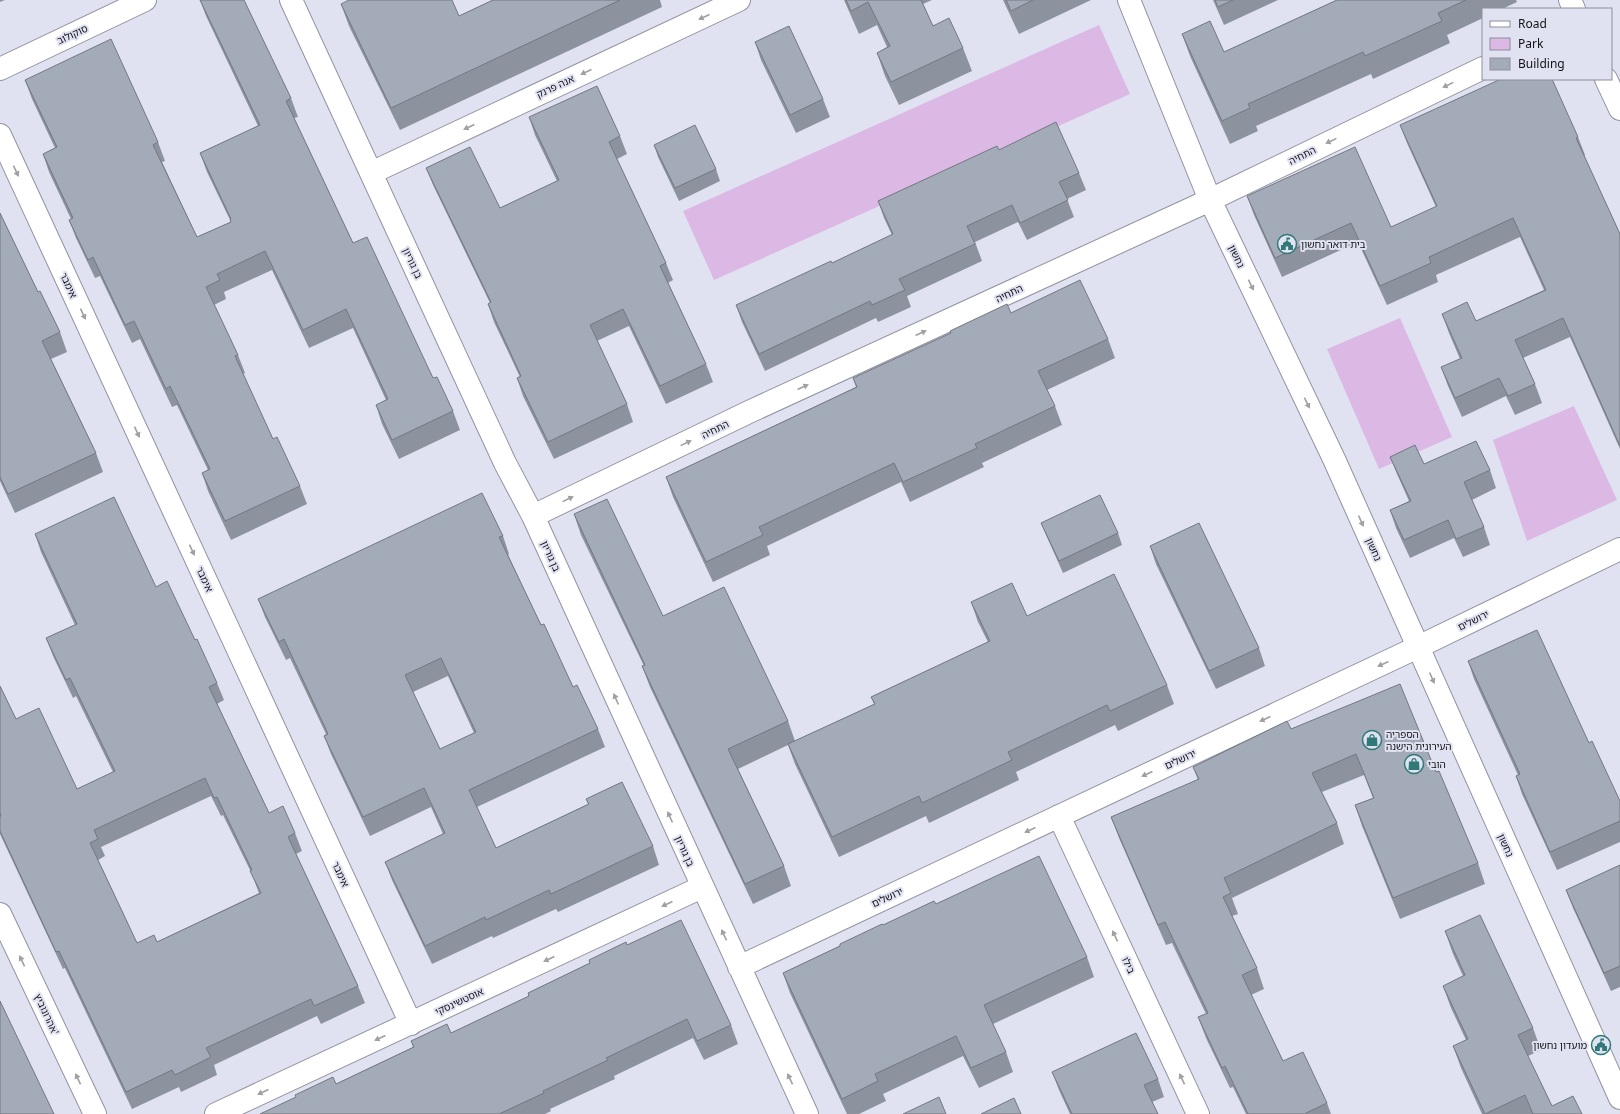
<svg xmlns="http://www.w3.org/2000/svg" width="1620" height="1114" font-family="'Noto Sans','Noto Sans Hebrew',sans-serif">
<rect width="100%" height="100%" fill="#e1e2f1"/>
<path fill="#dcb9e4" d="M1099,25L1130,94L714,280L683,211Z
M1400,318L1452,437L1379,469L1327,349Z
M1574,406L1617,500L1527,541L1493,440Z"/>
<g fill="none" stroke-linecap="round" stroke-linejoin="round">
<defs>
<path id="minor" d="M291,0L505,463L533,516L807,1114
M1129,0L1210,200L1334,459L1620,1098
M0,135L411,1024
M371,173L739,0
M533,516L751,411L1210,200L1483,68
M1059,816L1198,1114
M0,914L95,1114
M739,967L1418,647L1620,549
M216,1114L702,887"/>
<path id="tertiary" d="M0,69L145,0"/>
<path id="secondary" d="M1570,0L1574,9
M1606,79L1620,109"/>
</defs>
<use href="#minor" stroke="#9192a0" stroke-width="24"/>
<use href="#tertiary" stroke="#9192a0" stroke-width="24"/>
<use href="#secondary" stroke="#9192a0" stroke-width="24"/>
<use href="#minor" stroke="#fff" stroke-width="22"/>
<use href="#tertiary" stroke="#fff" stroke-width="22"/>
<use href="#secondary" stroke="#fff" stroke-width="22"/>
</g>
<path fill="#8d939e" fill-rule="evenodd" d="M0,0H5L0,2Z
M200,0L291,98L298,117L294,118L353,243L433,378L453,411L460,430L399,459L382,424L376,405L386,400L353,328L309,348L272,270L224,292L226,299L214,305L238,355L245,373L243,374L273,439L300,486L307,504L231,540L208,491L202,473L208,470L177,405L172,407L140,339L132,343L100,276L95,278L76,238L69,220L71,219L49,172L43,154L55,148L32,99L25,80L158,142L165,161L162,162L197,237L231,222L207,172L200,153L258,126L206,16Z
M493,0H660L662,7L400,130L349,26L341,4L459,16Z
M844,0H932L923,4L933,26L963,48L972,71L899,105L885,76L877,53L887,47L877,25L859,34Z
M1003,0H1091L1019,34Z
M1213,0H1278L1224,25Z
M1337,0H1516L1517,2L1502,9H1483V18L1447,35L1450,43L1373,79L1371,74L1256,126L1258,131L1230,144L1190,56L1182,34L1224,52Z
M755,42L823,99L830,117L796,133L761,60Z
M529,117L620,136L627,154L617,159L666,263L673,280L668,283L706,364L713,382L666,404L629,326L597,341L627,404L633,422L554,459L523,396L517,378L520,377L494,322L488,304L490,303L433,185L426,168L500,208L557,181L535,135Z
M1400,125L1578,137L1585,155L1584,156L1620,234V449L1570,337L1523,358L1535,384L1542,403L1515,415L1506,396L1462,417L1448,386L1441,367L1460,359L1449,333L1442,314L1476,321L1544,290L1520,237L1436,275L1438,282L1387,305L1358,242L1282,277L1254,215L1247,196L1391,227L1436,207L1407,143Z
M654,145L716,169L720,181L679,201L658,157Z
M999,150L1079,173L1086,190L1067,199L1074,217L1027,240L1018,222L975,242L982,261L907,296L911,307L878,322L876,318L765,371L742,322L736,305L832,263L892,235L884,218L878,201Z
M0,213L38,292L60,332L67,352L51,359L96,453L103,472L15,513L0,481Z
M1011,313L1108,339L1115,358L1047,390L1055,406L1062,425L982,463L984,467L910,502L901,482L767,546L770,555L713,582L673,497L666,477L856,387L853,378Z
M1390,457L1424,464L1490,470L1496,488L1472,500L1484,527L1490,545L1463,557L1454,538L1410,558L1396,528L1390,510L1409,501L1397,474Z
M574,514L663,616L788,721L795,741L874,704L871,697L988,642L978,622L971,602L1027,616L1167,685L1174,704L1118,731L1115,725L1016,772L1019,780L929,823L926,816L839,857L795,764L788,745L738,769L784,866L791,886L753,904L650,687L642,666H644L581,535Z
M1041,523L1118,533L1122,545L1063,573L1046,535Z
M35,534L156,587L195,640L217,683L224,700L217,704L269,813L295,833L302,851L296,854L358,986L365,1003L321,1024L317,1016L214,1065L217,1075L181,1092L179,1087L132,1109L65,968L63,969L0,834V686L16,719L77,789L113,772L76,696L73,698L53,656L46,638L75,625L41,552ZM211,796L221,816L223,815L251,872L259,893L157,942L137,943L98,860L105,856L101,847Z
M503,536L509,554L508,555L541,625L573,687L598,729L605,747L477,807L496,848L588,804L586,799L653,846L659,865L558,912L556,909L493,938L492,936L432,964L392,880L385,862L443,834L431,807L370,836L331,754L324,736L326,734L290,658L286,660L265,617L258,599ZM448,676L474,733L440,749L413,692Z
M1150,546L1259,648L1265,666L1216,689L1156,564Z
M1468,661L1589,743L1620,801V842L1557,870L1522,794L1516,776L1518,775L1474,679Z
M1291,729L1436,772L1478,863L1485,884L1400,919L1362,826L1355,805L1373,798L1364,775L1322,792L1337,823L1344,844L1232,898L1238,914L1232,916L1257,968L1264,989L1251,995L1283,1061L1327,1103L1331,1114H1246L1233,1087L1230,1088L1206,1038L1198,1017L1206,1014L1172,943L1166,945L1119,838L1111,817L1198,780L1193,767Z
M1620,865V987L1611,991L1573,908L1566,890Z
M936,904L1087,957L1094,977L993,1024L1006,1052L1013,1072L979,1088L963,1056L883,1094L886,1101L859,1114H847L790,993L783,973L883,925Z
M1445,931L1533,1028L1541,1050L1528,1056L1552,1106L1582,1114H1482L1461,1068L1453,1046L1466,1040L1451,1008L1443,986L1463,976L1453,954Z
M627,945L731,1025L738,1044L704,1060L693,1038L614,1076L615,1079L550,1109L551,1111L545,1114H260L336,1084L413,1047L411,1041L451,1033L529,996L528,993Z
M1052,1072L1158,1079L1164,1097L1152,1102L1158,1114H1070L1059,1090Z"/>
<path fill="#a4abb8" stroke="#737881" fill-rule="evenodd" d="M200,0H244L291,98L286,101L353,243L367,237L433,378L437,377L453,411L392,440L376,405L388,399L346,309L303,330L265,251L217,274L220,280L206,287L238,355L235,356L273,439L277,437L300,486L225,521L202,473L210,469L170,386L166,389L134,321L125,325L93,257L88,260L69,220L73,218L43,154L57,147L25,80L111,39L158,142L153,145L197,237L231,222L230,220L231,219L200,153L260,125Z
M349,0H452L459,16L493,0H620L391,108L341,4Z
M846,0H921L933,26L949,18L963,48L891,82L877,53L890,46L868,2L851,11Z
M1006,0H1033L1011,11Z
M1215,0H1233L1218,7Z
M1337,0H1466L1438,13L1442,21L1365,56L1363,52L1248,104L1250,108L1222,121L1182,34L1210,21L1224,52Z
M789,26L823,99L790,115L755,42Z
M1501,79H1552L1578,137L1576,138L1620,234V446L1563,318L1515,340L1535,384L1508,396L1499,378L1455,398L1441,367L1462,358L1442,314L1467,302L1476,321L1546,290L1513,218L1429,257L1431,263L1380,286L1351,223L1275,258L1247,196L1355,147L1391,227L1437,206L1400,125Z
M597,86L620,136L609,142L666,263L660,266L706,364L660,386L623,309L590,325L627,404L548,442L517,378L521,376L488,304L491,302L426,168L470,147L500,208L559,180L529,117Z
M1056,122L1079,173L1059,182L1068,200L1020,223L1012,205L967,226L975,244L899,279L905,290L872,305L870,301L759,354L736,305L831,261L832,263L893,234L878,201L997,146L999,150Z
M695,125L716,169L675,188L654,145Z
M0,213L38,292L40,291L60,332L42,341L96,453L8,494L0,477Z
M1080,280L1108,339L1038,371L1055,406L975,444L977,448L903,482L894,463L759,527L763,535L706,562L666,477L857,387L853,378L951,333L950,331L1007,304L1011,313Z
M1476,441L1490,470L1464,482L1484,527L1456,539L1448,520L1404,540L1390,510L1411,501L1390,457L1415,445L1424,464Z
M482,493L503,536L499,537L541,625L544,624L573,687L577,685L598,729L469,790L496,848L589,804L586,799L622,782L653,846L551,894L549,890L486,920L485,917L425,946L385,862L445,833L424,788L363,817L324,736L328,734L284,639L279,642L258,599ZM441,658L476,732L440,749L405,675Z
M1100,495L1118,533L1059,561L1041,523Z
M114,497L156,587L167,581L195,640L197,639L217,683L209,687L269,813L283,806L295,833L288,837L358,986L314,1006L311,999L206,1048L211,1057L175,1075L172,1070L126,1092L59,951L56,952L0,831V816H1L0,813V686L16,719L39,708L77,789L115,771L70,678L66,680L46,638L77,624L35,534ZM205,778L214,798L217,797L252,870L250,871L261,893L157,942L154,935L137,943L90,843L98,839L94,830Z
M607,499L663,616L724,587L788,721L728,749L784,866L745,884L642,666L645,665L574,514Z
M1199,523L1259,648L1209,671L1150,546Z
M1114,574L1167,685L1110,711L1107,705L1008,752L1012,760L922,803L919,796L832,837L788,744L875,704L871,697L990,641L971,602L1012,583L1027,616Z
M1537,630L1589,743L1592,741L1620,801V821L1550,852L1516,776L1520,774L1468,661Z
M1400,684L1436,772L1439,771L1478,863L1393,898L1355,805L1374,798L1356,754L1312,773L1337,823L1224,878L1231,893L1223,897L1257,968L1242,975L1283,1061L1303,1052L1327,1103L1306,1113V1114H1248L1225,1066L1222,1068L1198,1017L1208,1013L1165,922L1158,925L1111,817L1199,779L1193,767L1287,721L1291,729Z
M1039,856L1087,957L984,1005L1006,1052L971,1068L956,1036L875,1074L878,1081L842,1099L783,973L840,946V944L882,924L883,925L934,901L936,904Z
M1620,865V966L1604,973L1566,890Z
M1480,915L1533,1028L1518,1035L1552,1106L1573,1096L1582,1114H1533L1525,1095L1485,1114L1453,1046L1468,1039L1443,986L1465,975L1445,931Z
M681,920L731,1025L697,1041L687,1019L606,1058L608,1060L543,1091L544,1093L499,1114H260L296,1097L295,1095L333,1077L336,1084L414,1047L411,1041L447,1024L451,1033L529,996L528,993L590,963L589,960L626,942L627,945Z
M0,1001L54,1114H0Z
M1136,1033L1158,1079L1144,1085L1158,1114H1072L1052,1072Z
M939,1097L946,1114H903Z
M1014,1098L1021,1114H981Z"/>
<defs><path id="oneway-solid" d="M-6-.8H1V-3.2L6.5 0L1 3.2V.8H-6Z"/></defs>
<g fill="#a0a0a2">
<use href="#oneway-solid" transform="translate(704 17) rotate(155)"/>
<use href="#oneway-solid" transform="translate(586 72) rotate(155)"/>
<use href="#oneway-solid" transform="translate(1448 85) rotate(154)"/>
<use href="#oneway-solid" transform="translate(469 127) rotate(155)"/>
<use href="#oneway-solid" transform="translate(1331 141) rotate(154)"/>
<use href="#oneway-solid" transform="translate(16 171) rotate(65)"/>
<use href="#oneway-solid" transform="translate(1251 285) rotate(64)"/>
<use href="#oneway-solid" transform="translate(83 314) rotate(65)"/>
<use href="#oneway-solid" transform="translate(921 333) rotate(-25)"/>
<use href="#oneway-solid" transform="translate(803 387) rotate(-25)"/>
<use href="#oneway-solid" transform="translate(1307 403) rotate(64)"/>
<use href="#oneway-solid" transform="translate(137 432) rotate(65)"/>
<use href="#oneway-solid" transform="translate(686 443) rotate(-26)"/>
<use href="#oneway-solid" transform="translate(568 499) rotate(-26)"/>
<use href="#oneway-solid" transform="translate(1361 521) rotate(66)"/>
<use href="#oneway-solid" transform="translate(192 550) rotate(65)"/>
<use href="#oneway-solid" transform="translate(1383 664) rotate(155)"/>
<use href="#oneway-solid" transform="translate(1432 678) rotate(66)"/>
<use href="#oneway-solid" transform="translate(616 699) rotate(-114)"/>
<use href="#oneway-solid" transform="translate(1265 719) rotate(155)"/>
<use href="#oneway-solid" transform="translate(1147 774) rotate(155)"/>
<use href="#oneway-solid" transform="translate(670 817) rotate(-114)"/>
<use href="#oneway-solid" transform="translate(1030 830) rotate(155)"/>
<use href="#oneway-solid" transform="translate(667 904) rotate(155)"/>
<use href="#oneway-solid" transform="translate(724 935) rotate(-115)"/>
<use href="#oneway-solid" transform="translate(1115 936) rotate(-115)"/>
<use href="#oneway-solid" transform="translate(549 959) rotate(155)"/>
<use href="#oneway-solid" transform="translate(22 961) rotate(-115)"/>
<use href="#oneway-solid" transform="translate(380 1038) rotate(155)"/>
<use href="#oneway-solid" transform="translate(78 1079) rotate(-115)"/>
<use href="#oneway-solid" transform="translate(790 1079) rotate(-115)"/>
<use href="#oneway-solid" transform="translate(1182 1079) rotate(-115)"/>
<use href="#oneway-solid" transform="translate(263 1092) rotate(155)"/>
</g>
<defs>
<symbol id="civic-ring" viewBox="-11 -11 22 22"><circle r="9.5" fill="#e1e2f1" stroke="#307978" stroke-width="1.5"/><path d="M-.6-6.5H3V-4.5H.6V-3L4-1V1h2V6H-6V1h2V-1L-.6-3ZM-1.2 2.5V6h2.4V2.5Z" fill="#307978"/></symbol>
<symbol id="shop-ring" viewBox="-11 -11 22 22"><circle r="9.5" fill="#e1e2f1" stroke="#307978" stroke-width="1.5"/><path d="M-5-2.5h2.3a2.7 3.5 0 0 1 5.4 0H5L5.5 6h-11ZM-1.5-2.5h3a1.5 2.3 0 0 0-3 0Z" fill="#307978"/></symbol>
</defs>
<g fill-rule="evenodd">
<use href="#civic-ring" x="1276" y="233" width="22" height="22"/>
<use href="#shop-ring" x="1361" y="729" width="22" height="22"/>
<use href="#shop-ring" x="1403" y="753" width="22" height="22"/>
<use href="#civic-ring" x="1590" y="1034" width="22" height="22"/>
</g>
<g text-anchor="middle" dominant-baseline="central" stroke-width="4" stroke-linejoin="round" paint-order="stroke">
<g font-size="10" fill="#111217" stroke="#e1e2f1">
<text transform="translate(72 34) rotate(-25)">סוקולוב</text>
<text transform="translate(555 86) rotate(-25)">אנה פרנק</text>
<text transform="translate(1302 155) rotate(-26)">התחיה</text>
<text transform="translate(1237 256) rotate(64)">נחשון</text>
<text transform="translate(413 263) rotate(65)">בן גוריון</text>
<text transform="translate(69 285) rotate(65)">אימבר</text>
<text transform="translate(1009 293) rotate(-25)">התחיה</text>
<text transform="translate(715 429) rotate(-26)">התחיה</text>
<text transform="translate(1374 549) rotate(66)">נחשון</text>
<text transform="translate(551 556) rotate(66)">בן גוריון</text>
<text transform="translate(205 579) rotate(65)">אימבר</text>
<text transform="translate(1473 620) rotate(-26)">ירושלים</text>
<text transform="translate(1180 759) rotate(-25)">ירושלים</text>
<text transform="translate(1506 845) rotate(66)">נחשון</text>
<text transform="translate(685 851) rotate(66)">בן גוריון</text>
<text transform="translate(341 874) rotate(65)">אימבר</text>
<text transform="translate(887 897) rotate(-25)">ירושלים</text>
<text transform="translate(1129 965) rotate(65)">בילו</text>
<text transform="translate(459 1001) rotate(-25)">אוסטשינסקי</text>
<text transform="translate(47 1014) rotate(65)">אהרונוביץ'</text>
</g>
<g font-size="10" fill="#111217" stroke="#e1e2f1" text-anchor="start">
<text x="1301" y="244">בית דואר נחשון</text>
<text x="1386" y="734">הספריה<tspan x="1386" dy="12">העירונית הישנה</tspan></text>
<text x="1428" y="764">הובי</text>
<text x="1587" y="1045" text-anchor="end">מועדון נחשון</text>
</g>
</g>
<rect x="1482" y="8" width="130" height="72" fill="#e1e2f1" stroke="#8e8f9a"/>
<rect x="1490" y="21" width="20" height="6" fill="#ffffff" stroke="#8e8f9a"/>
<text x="1518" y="28" font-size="12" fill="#111217">Road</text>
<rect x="1490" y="38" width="20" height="12" fill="#dcb9e4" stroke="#8e8f9a"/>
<text x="1518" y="48" font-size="12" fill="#111217">Park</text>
<rect x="1490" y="58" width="20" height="12" fill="#a4abb8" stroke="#8e8f9a"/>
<text x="1518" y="68" font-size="12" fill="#111217">Building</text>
</svg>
